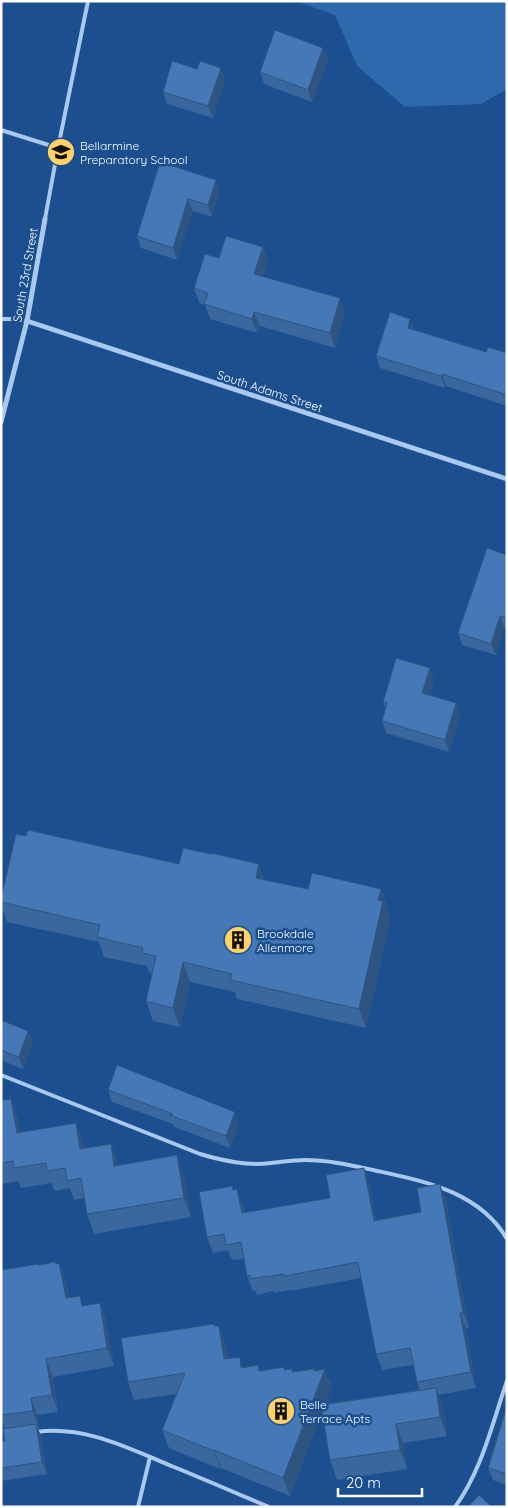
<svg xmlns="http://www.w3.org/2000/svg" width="508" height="1508" font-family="Quicksand,sans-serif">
<rect width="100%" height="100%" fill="#1b4f8f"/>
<path fill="#2e69ad" d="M295,1H507V89L481,104L405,107L357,66L335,15Z"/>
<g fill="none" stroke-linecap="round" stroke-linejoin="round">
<path stroke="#a9c9ee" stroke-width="4" d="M1,130L58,148
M45,219L58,148L88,1
M1,319H14L27,321
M1,1075L200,1154C224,1161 247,1166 271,1163C282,1162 294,1160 305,1160C328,1160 350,1165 373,1170C423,1181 479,1191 507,1239
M36,1432C85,1425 130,1449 174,1467C206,1480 238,1494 269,1507
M138,1507L150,1457
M455,1507C482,1470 492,1424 507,1381"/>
<path stroke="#a9c9ee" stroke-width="5" d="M27,321L507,479
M1,422L27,321L45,219"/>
</g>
<path fill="#3a679d" d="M328,60L312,102L264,84L260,72Z
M225,80L213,118L167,104L163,92Z
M160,162L216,180L220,192L212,217L193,211L177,260L141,248L137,236Z
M263,247L268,261L263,277L340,298L345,313L335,348L260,326L257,333L210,319L205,305L199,303L194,288L219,258Z
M415,330L486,352L507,353V406L446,386L445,388L380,368L376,356Z
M507,555V628L504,627L496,655L462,645L458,633Z
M434,680L430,695L456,703L460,715L449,752L386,733L382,721L386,709L383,702Z
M26,836L265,880L308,889H381L388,908L387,911L390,921L366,1028L237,999L235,992L190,982L180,1027L153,1021L146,1001L152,973L149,972L147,966L104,957L99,942L7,922L1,905V898Z
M1,1020L28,1031L33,1043L23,1069L1,1060Z
M108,1090L239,1124L230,1148L174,1127L173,1124L112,1102Z
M1,1100L18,1118L20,1133L83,1142L84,1149L111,1144L118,1165L184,1175L191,1217L94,1234L87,1214L84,1198L74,1200L70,1188L54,1191L52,1183L21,1188L18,1181L1,1184Z
M369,1184L376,1220L421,1212L446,1200L466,1312L469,1328H466L476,1388L438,1395L443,1407L447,1436L403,1443L407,1469L337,1480L330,1460L322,1412L290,1496L221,1468L220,1469L169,1448L162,1430L177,1394L134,1400L128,1382L214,1324L226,1344L228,1359L243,1367L260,1371L285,1370L293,1372L315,1371L325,1369L332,1387L325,1404L420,1390L417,1382L413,1365L382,1370L376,1354L361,1278L290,1291V1290L273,1293V1291L257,1295L256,1291H253L247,1276L244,1259L232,1260L228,1250L213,1253L207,1237L233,1189L243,1205L245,1213L330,1198Z
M59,1263L66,1281L69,1298L84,1306L100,1303L106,1321L114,1366L53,1377L58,1412L37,1415L39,1429H38L41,1436L47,1474L1,1481V1441H5V1429L1,1419V1270L39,1265Z
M507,1406V1485L493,1480L488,1468Z"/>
<path fill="#305480" d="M323,48L328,60L312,102L308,90Z
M221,68L225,80L213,118L208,106Z
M216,180L220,192L212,217L208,205Z
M188,199L193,211L177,260L173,248Z
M263,247L268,261L260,289L254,274Z
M340,298L345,313L335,348L330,333Z
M254,312L260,326L257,333L252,319Z
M410,319L415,330L408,328Z
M442,374L446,386L445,388L441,376Z
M500,616L504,627L496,655L491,644Z
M430,668L434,680L427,705L422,693Z
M456,703L460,715L449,752L445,740Z
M259,864L266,883L256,878Z
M381,889L388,908L387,911L390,921L366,1028L359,1009Z
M183,962L190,982L180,1027L173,1008Z
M28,1031L33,1043L23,1069L19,1057Z
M11,1099L18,1118L24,1153L17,1133Z
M235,1112L239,1124L230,1148L226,1136Z
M76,1123L83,1142L87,1169L80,1149Z
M111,1144L118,1163L121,1185L114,1166Z
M177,1155L184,1175L191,1217L184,1198Z
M364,1168L369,1184L379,1237L374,1221Z
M440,1184L446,1200L469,1328L463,1312Z
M237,1189L243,1205L248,1229L242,1213Z
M59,1263L66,1281L72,1316L66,1298Z
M100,1303L106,1321L114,1366L107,1348Z
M460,1313L466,1328L476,1388L471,1372Z
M219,1326L226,1344L231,1377L224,1359Z
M46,1359L53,1377L58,1412L52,1395Z
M314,1369L320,1384L325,1369L332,1387L290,1496L283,1478L314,1371Z
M436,1388L443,1407L447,1436L440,1417Z
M31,1398L37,1415L39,1429L33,1411Z
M36,1424L41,1436L47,1474L42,1462Z
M396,1424L403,1443L407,1469L400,1450Z
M214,1450L221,1468L220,1469L214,1451Z"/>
<path fill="#4478b7" stroke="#305480" d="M275,30L323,48L308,90L260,72Z
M172,61L197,69L200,61L221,68L208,106L163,92Z
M160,162L216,180L208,205L188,199L173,248L137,236Z
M226,236L263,247L254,274L340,298L330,333L254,312L252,319L204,304L208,293L194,288L205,254L219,258Z
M390,312L410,319L408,328L486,352L488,347L507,353V395L442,374L441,376L376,356Z
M487,548L507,555V618L500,616L491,644L458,633Z
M396,658L430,668L422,693L456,703L445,740L382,721L387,703L383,702Z
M28,830L179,864L183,848L211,854V853L259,864L256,878L308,889L312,873L381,889L378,900L383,901L359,1009L230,980L232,974L183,962L173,1008L146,1001L156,956L142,953L143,948L97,937L100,925L1,902V898L16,834L26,836Z
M1,1020L28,1031L19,1057L1,1050Z
M117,1065L235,1112L226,1136L169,1115L173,1114L108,1090Z
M11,1099L17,1133L76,1123L80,1149L111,1144L114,1166L177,1155L184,1198L87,1214L81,1178L67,1181L65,1168L47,1171L46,1163L14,1168L13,1161L1,1163V1100Z
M364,1168L374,1221L421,1212L417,1188L440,1184L460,1296L463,1312L460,1313L471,1372L417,1382L410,1348L376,1354L358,1262L285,1276L284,1274L267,1277V1276L251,1279L250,1275L247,1276L241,1242L226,1245L224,1234L207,1237L199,1192L232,1186L233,1190L237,1189L242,1213L330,1198L326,1175Z
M55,1262L56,1264L59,1263L66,1298L80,1296L82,1306L100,1303L107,1348L46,1359L52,1395L31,1398L33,1411L1,1415V1270L38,1264L39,1265Z
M214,1324L215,1326H219L224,1359L240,1357L241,1368L258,1365L259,1371L284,1367V1370L292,1369V1372L314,1369V1371L325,1369L283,1478L214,1450V1451L162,1430L185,1373L128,1382L121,1338Z
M436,1388L440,1417L396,1424L400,1450L330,1460L321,1405Z
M507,1406V1474L488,1468Z
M36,1424L42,1462L1,1468V1441H5L3,1429Z
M479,1495L492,1507H468Z"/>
<defs>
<symbol id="school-disc" viewBox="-11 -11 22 22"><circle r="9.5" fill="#ffd166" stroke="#1b4f8f"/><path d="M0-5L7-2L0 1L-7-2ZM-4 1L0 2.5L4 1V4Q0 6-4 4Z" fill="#111"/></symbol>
<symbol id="building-disc" viewBox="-11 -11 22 22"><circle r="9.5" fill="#ffd166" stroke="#1b4f8f"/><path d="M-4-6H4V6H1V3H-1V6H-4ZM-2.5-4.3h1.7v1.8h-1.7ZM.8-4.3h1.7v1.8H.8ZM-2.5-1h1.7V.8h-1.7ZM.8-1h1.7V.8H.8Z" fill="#111"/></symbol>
</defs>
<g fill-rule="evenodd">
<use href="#school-disc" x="45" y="136" width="32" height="32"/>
<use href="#building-disc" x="222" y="924" width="32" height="32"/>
<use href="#building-disc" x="265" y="1395" width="32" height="32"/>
</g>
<g text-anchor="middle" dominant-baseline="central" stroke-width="5" stroke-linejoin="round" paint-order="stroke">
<g font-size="12" fill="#fff" stroke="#1b4f8f" text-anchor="start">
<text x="80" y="145">Bellarmine<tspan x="80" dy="14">Preparatory School</tspan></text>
<text x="257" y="933">Brookdale<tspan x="257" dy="14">Allenmore</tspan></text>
<text x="300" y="1404">Belle<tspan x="300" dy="14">Terrace Apts</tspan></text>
</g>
<g font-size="12" fill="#fff" stroke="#1b4f8f">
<text transform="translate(25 275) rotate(-80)">South 23rd Street</text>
<text transform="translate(270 391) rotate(18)">South Adams Street</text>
</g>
</g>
<rect width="508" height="1508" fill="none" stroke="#ffffff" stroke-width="5"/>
<path d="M338 1488v8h84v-8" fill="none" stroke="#ffffff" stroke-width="2.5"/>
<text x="346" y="1488" font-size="15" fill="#ffffff" stroke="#1b4f8f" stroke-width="4" paint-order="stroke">20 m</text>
</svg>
